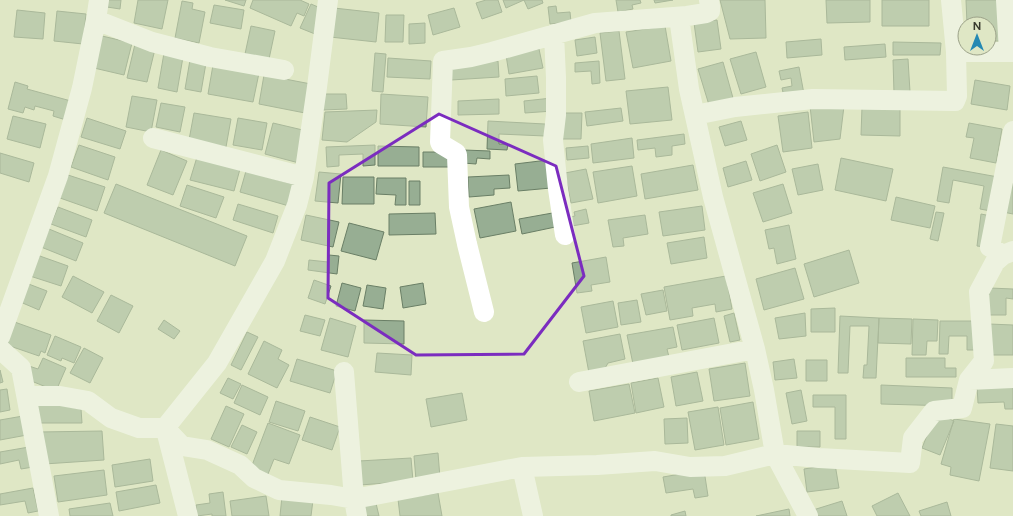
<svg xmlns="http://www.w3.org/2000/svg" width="1013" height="516" font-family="Figtree,sans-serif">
<rect width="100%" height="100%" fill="#dfe7c5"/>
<path fill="#97ae93" stroke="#6a7f66" d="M108,0H121L120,9L107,7Z
M138,0H168L162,29L134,23Z
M225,0H246L244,6Z
M253,0H300L309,4L304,16L297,13L291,26L250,8Z
M486,0H498L502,12L482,19L476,3Z
M503,0H542L543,3L528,9L524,0L506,8Z
M616,0H640L641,3L632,5L633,9L618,12Z
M654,0H673L655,3Z
M720,0H765L766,38L730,39Z
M826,0H870V22L827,23Z
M882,0H929V26H882Z
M966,0H1001L1002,41H989V24H967Z
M182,1L193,3L192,9L205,12L199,43L175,38Z
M311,4L325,10L315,34L300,28Z
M214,5L244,10L241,29L210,23Z
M556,6L557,13L570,12L571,22L550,24L548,7Z
M334,8L379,13L376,42L330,37Z
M454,8L460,27L433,35L428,15Z
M17,10L45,13L43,39L14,37Z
M57,11L86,14L83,44L54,41Z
M386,15H404L403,42H385Z
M717,20L721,49L698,52L694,23Z
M425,23V43L409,44V24Z
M251,26L275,31L269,59L245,54Z
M665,26L671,61L633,68L626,32Z
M619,31L625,79L606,81L600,33Z
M102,36L132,43L124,75L94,68Z
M595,37L597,53L577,56L575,40Z
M821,39L822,55L787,58L786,42Z
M893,42L941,43L940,55H893Z
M135,44L155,49L147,82L127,78Z
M885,44L886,57L845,60L844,47Z
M539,49L543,68L509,74L506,55Z
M756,52L766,87L741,94L730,59Z
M164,53L183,57L177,92L158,88Z
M375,53L386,54L383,92L372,91Z
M388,58L431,61L430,79L387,77Z
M908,59L910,92L894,93L893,60Z
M190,60L206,63L201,92L185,89Z
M498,61L499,77L451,80L450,64Z
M599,61L600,83L592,84L591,71L575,72V63Z
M723,62L733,98L709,105L698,69Z
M213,65L259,73L253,102L208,94Z
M799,67L804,94L784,97L782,88L792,86L791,78L781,80L779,71Z
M264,75L311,84L305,113L259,104Z
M537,76L539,93L506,96L505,79Z
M975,80L1010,86L1007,110L971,104Z
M15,82L28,86L27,89L71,101L66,120L53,116L54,111L35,106L34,110L25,107L23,113L8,109Z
M668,87L672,120L630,124L626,91Z
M323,94H346L347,109L323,110Z
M381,94L428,97L426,127L380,124Z
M132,96L157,100L151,132L126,127Z
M552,98L553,111L525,113L524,101Z
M499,99V114L458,115V101Z
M161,103L185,107L180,132L156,127Z
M810,106H844L840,139L814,142Z
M862,107H900V136L861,135Z
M621,108L623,121L587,126L585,112Z
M377,110L376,122L347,142L322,140L325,112Z
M808,112L812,148L783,152L778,116Z
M194,113L231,119L226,147L189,140Z
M562,113H582L581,139H561Z
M13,116L46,124L40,148L7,139Z
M87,118L126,131L120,149L81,137Z
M238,118L267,123L262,150L233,145Z
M488,121L545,124V136L499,134V144H508L507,150L487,149Z
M741,121L747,140L725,146L719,127Z
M273,123L307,131L299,163L265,154Z
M969,123L1002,129L996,163L970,158L974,138L966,137Z
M684,134L685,144L672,146V155L656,157L655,148L638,150L637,140Z
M632,138L634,158L593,163L591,144Z
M79,145L115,157L108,180L71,167Z
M375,145V165L363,166V154L339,155V166L327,167L326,147Z
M777,145L786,172L760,181L751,154Z
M378,146L419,147V166H378Z
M588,146L589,158L567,160L566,148Z
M161,150L187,161L173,195L147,185Z
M464,150L490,151V159L477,158L476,164L463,163Z
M423,152H450V167H423Z
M0,153L34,163L29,182L0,173Z
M197,157L240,169L234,191L190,180Z
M841,158L893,169L886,201L835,190Z
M548,160L551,188L518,191L515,164Z
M746,161L752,180L728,187L723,168Z
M818,164L823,190L798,195L792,169Z
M693,165L698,190L645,199L641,174Z
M632,166L637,196L598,203L593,172Z
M943,167L998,177L991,211L980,209L984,186L953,180L949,203L937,201Z
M586,169L593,199L571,203L565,173Z
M246,171L296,185L289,206L240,192Z
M319,172L341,174L338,203L315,201Z
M68,175L105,187L97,211L60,198Z
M509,175L510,188L494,189V195L469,197L468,177Z
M343,177H374V204H342Z
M377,178H406V205H395L396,195L376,194Z
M1013,180V214L998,211Z
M409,181H420V205H409Z
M116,184L247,236L235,266L104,213Z
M783,184L792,213L763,222L753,193Z
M187,185L224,197L216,218L180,206Z
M896,197L935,206L930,228L891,220Z
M511,202L516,231L480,238L474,209Z
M238,204L278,216L273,233L233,220Z
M702,206L705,230L663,236L659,212Z
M58,207L92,220L86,237L51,224Z
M586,209L589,223L572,226L570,217L575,216L574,212Z
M558,212L560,226L522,234L519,219Z
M936,212L944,213L938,241L930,239Z
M435,213L436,234L389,235V214Z
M981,214L991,216L986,247L977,246Z
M306,215L339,222L333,247L301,240Z
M645,215L648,234L623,238L624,246L613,247L608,220Z
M349,223L384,232L376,260L341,251Z
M789,225L796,259L777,264L774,248L769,249L765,230Z
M49,229L83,243L76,261L41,247Z
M704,237L707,258L671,264L667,243Z
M849,250L859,283L814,297L804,264Z
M37,255L68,266L61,286L30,276Z
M329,255L339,256L337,274L308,270L309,260L328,262Z
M606,257L610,282L591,285L592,291L577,293L572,263Z
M795,268L804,299L764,310L756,279Z
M73,276L104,292L92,313L62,297Z
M726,276L732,309L716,312L715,304L692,308L693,316L670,320L664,287Z
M314,280L331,286L325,304L308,298Z
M26,283L47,291L39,310L18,301Z
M342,283L361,288L355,311L336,306Z
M423,283L426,304L403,308L400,287Z
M367,285L386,288L383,309L363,306Z
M990,288L1013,289V299L1006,298V315H984Z
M663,290L667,311L646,315L641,294Z
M111,295L133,306L119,333L97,321Z
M637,300L641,322L621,325L618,303Z
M613,301L618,327L586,333L581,307Z
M835,308V332H811V309Z
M734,313L740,340L730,342L724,316Z
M805,313L806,336L779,339L775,318Z
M305,315L325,320L320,336L300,331Z
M840,316L879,318L876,378H863L864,365H867L869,326H850L848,373H838Z
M330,318L356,326L348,357L321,350Z
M714,318L719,343L682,350L677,325Z
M879,318L912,319L911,344L878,343Z
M913,319L938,320L937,341H927L926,355H912Z
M9,320L51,335L45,353L41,351L39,356L7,345L10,336Z
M164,320L180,331L174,339L158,329Z
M364,320L404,321V344L364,343Z
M940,321H979L978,350H967V336H949L948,354H939Z
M989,324L1013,325V355H989Z
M673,327L677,347L667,349L669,357L633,364L627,335Z
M247,332L258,337L241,370L231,365Z
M620,334L625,359L608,363L604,370L589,373L583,341Z
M55,336L81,347L74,363L62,358L61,361L47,355Z
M264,341L282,350L278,359L289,365L277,388L248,374Z
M84,348L103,358L90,383L70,373Z
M377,353L412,355L411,375L375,372Z
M43,358L66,368L56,391L24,378L29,366L38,369Z
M906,358H945V368H956V377H906Z
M297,359L337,371L330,393L290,381Z
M794,359L797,378L775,380L773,362Z
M806,360H827V381H806Z
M745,363L750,396L714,401L709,369Z
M0,370L3,382L0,383Z
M697,372L703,401L676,406L671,377Z
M228,378L241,384L233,399L220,393Z
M658,378L664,407L636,413L631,383Z
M629,384L635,413L594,421L589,391Z
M242,385L268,397L260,415L234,403Z
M881,385L952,388V406L881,404Z
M1013,385V409H1005L1004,402L978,403L977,386Z
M7,389L10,410L0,412V390Z
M801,390L807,421L792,424L786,393Z
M462,393L467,420L431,427L426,399Z
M813,395H846V439H835V407H813Z
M34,400L81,409L82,423H36Z
M276,401L305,411L298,431L269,422Z
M753,402L759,439L726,445L720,408Z
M226,406L244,414L229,447L211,439Z
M718,407L724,445L695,450L688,412Z
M936,413L954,421L940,455L922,448Z
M23,416L27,435L0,440V420Z
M310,417L340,427L332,450L302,440Z
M687,418L688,443L665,444L664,419Z
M954,419L990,424L979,481L950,475L951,467L941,464Z
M268,423L300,435L289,464L274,459L268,474L251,468Z
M996,424L1013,426V471L990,468Z
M242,425L257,432L247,454L231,447Z
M102,431L104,460L44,464L39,432Z
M797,431H820V447H797Z
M29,447L33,467L21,469L19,460L0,464V452Z
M438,453L440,478L416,480L414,456Z
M411,458L413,481L360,485L359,461Z
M150,459L153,481L115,487L112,465Z
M835,464L839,488L807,492L804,469Z
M104,470L107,495L58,502L54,476Z
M704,470L708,496L695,498L693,489L666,493L663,477Z
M156,485L160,503L119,511L116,492Z
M33,488L38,511L28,513L25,501L0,505V494Z
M223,492L226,516H212V514L197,516L196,505L210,503L209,494Z
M438,493L442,516H400L398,499Z
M898,493L910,516H877L872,506Z
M266,496L269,516H232L230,501Z
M282,496L313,500L311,516H280Z
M375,499L379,516H364L361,502Z
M842,501L847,516H815L813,510Z
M947,502L951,516H921L919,511Z
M110,503L113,516H70L69,509Z
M789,509L790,516H756Z
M685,511L686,516H671V515Z"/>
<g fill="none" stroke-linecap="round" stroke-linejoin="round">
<path stroke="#fff" stroke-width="20" d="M1006,0L1009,52
M679,17L689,89L713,197L755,349L764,390L775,454L808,516
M96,20L152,42L210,57L284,70
M554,34L556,78V115L553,140L558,189L565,235
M956,52H1013
M695,115L735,107L813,99L955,101L957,96L956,52L951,0
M153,138L304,177
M1003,255L990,247L1013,131
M484,312L467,244L459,207L457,155L456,153L441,144L440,142L443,61L471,57L492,52L595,23L687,16L706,13L710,11V6L709,0
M0,337L58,176L82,88L96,20L99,0
M0,349L21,368L49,516
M344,372L354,499L357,516
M969,380L1013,378
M579,382L755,349
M27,396H60L88,401L111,418L139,428H165L182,446L207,450L240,465L254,478L279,490L331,495L354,499L522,467L597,465L655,461L690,467L725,466L775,454L819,458L910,463L913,438L934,411L962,408L969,380L984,361L979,292L995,262L1003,255L1013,251
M165,428L217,363L275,261L297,205L304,177L317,87L328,0
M166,430L188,516
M522,467L533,516"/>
</g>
<path d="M0 0H1013V516H0ZM439,114L556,166L584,276L524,354L416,355L328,298L329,183Z" fill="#dfe7c5" fill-opacity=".55" fill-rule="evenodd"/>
<path fill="none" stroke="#7b2cbf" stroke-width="3" stroke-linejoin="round" d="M439,114L556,166L584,276L524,354L416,355L328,298L329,183Z"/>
<g transform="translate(977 36)"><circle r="19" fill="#dfe7c5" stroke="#9ca289"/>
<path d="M0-3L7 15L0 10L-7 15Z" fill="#2589b3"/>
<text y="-6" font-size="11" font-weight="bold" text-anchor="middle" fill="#383b2e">N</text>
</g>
</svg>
